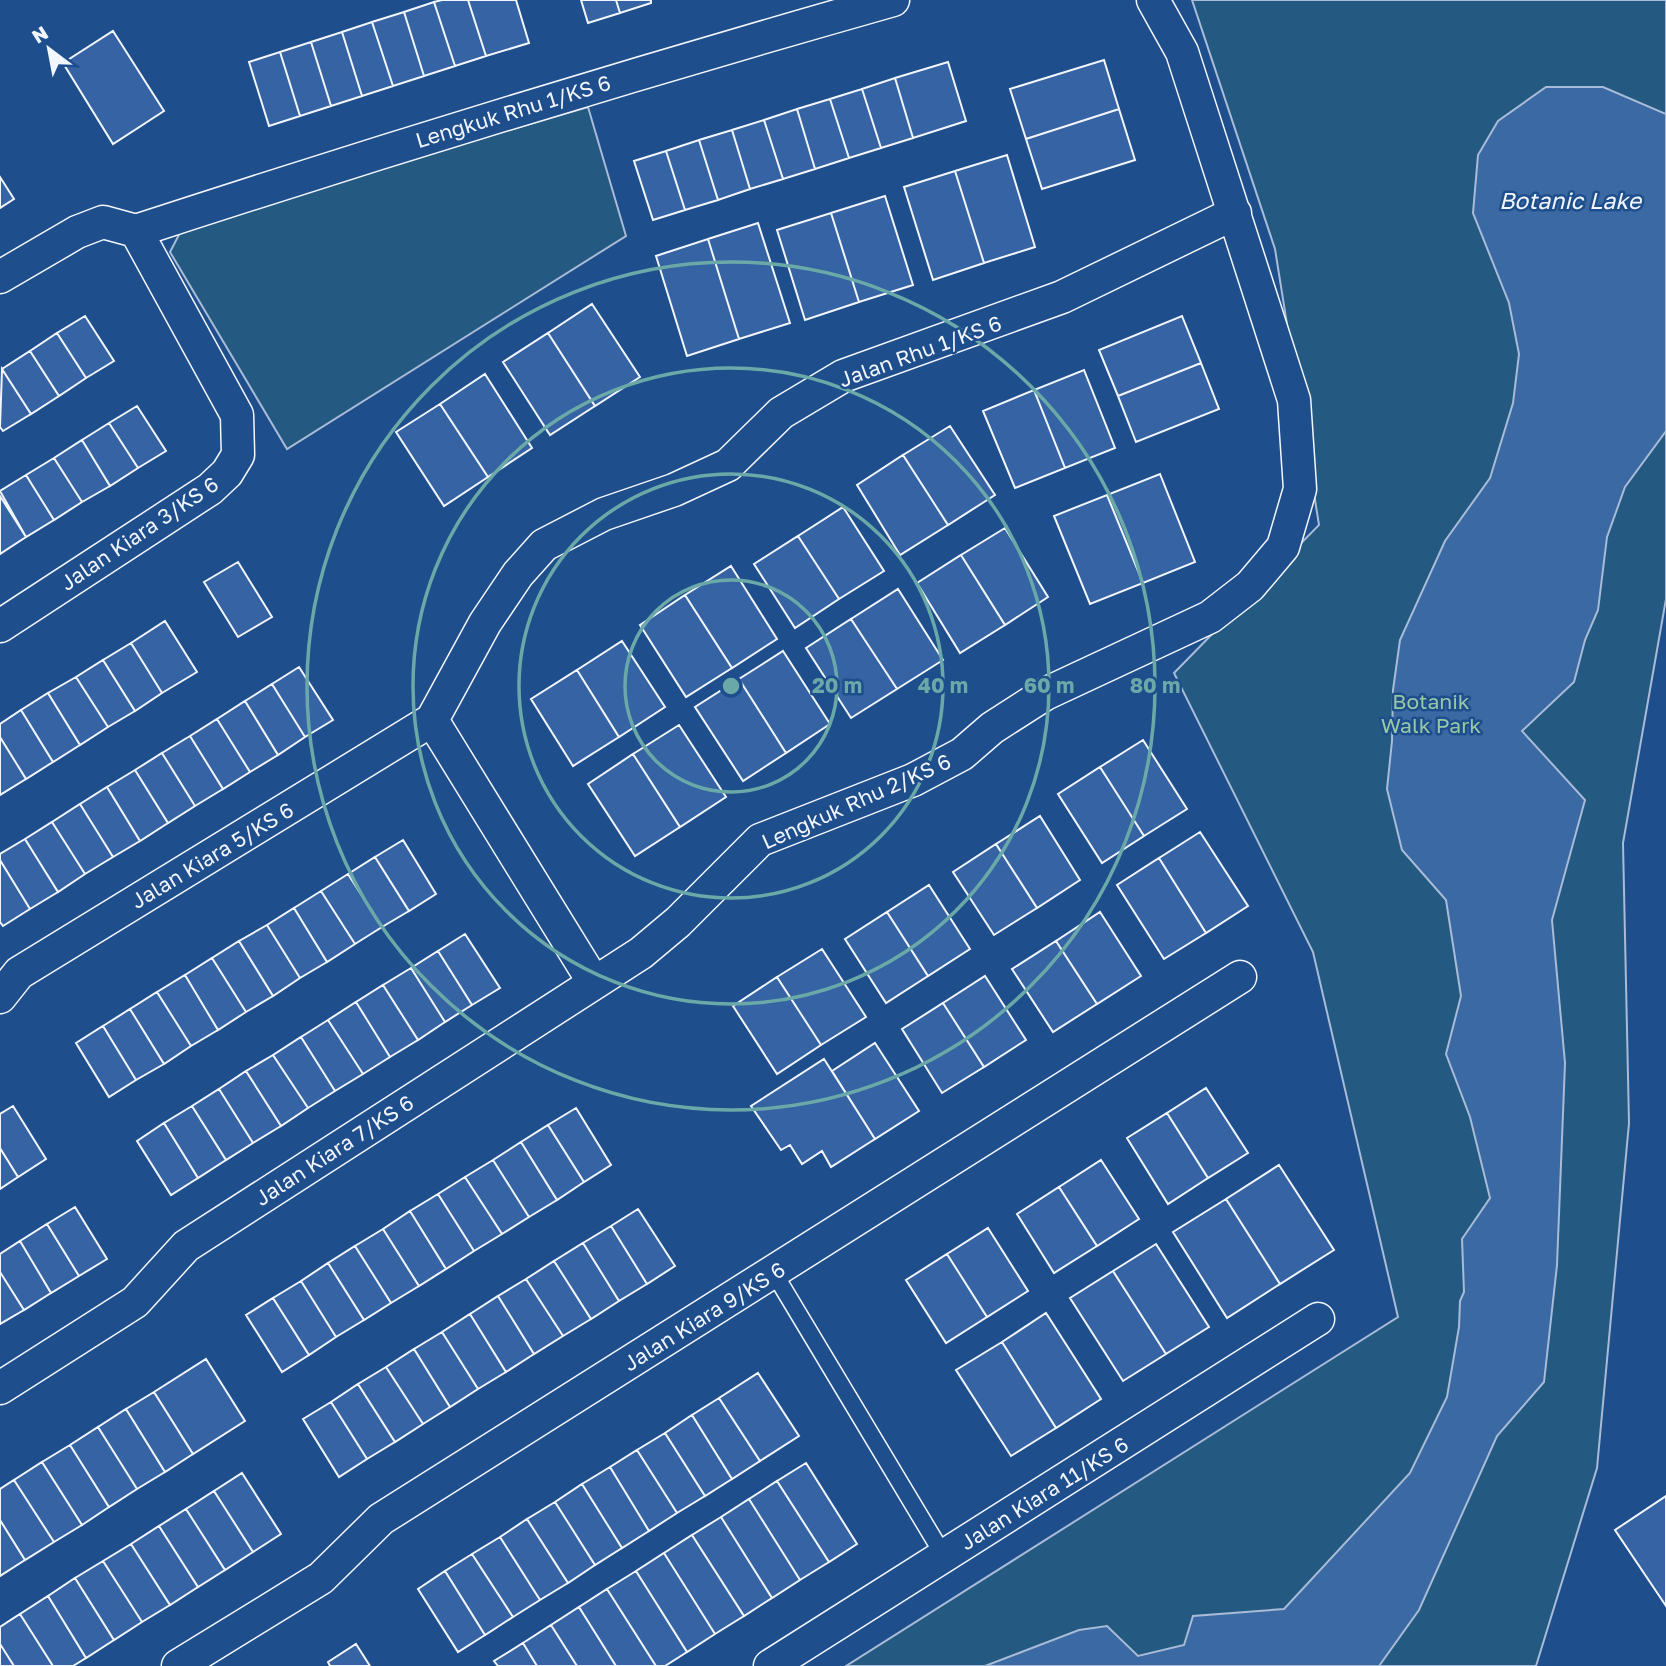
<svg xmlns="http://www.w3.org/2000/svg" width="1666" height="1666" font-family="'Golos Text',sans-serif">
<rect width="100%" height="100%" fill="#1f4e8c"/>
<path fill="#245a82" stroke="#a8bbd7" stroke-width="2" d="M1192,0H1666V599L1623,843L1629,1123L1597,1468L1536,1666H846L1398,1317L1313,952L1174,673L1319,525L1275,249Z
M588,107L626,236L287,449L170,252L184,225Z"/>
<path fill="#3b69a3" stroke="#a8bbd7" stroke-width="2" d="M1546,87H1603L1666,114V431L1625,487L1607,537L1598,610L1585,640L1574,682L1522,731L1585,800L1552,920L1565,1063L1557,1265L1544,1382L1497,1436L1419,1610L1379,1666H985L1079,1630L1107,1626L1138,1656L1184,1645L1193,1616L1284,1609L1410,1473L1447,1397L1459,1327L1460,1301L1464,1292L1462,1239L1490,1198L1470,1117L1446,1054L1461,996L1446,900L1402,850L1387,789L1392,741L1393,690L1400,640L1445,541L1490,478L1513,403L1519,354L1509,303L1473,213L1478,155L1498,121Z"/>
<path fill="#3563a3" stroke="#f2f6ff" stroke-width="2" d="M442,0H468L486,56L455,66L434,2Z
M468,0H516L529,43L486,56Z
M581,0H616L620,13L588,23Z
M616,0H651V3L620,13Z
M434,2L455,66L424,76L404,12Z
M404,12L424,76L393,86L372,22Z
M372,22L393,86L362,96L342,32Z
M113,31L164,111L113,144L63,63Z
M342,32L362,96L331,106L311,42Z
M311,42L331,106L300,116L280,52Z
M280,52L300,116L269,126L249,62Z
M1104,60L1119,109L1026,139L1010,89Z
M948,62L966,121L913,138L895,78Z
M895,78L913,138L881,148L862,89Z
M862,89L881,148L849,158L830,99Z
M830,99L849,158L815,169L797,109Z
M797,109L815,169L783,179L764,120Z
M1119,109L1135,160L1042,189L1026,139Z
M764,120L783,179L750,189L732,130Z
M732,130L750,189L718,200L699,140Z
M699,140L718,200L685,210L666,151Z
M666,151L685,210L653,220L634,161Z
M1007,155L1035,247L984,263L955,171Z
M955,171L984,263L933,280L904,187Z
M0,177L14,199L0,208Z
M885,196L913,285L859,302L831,213Z
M831,213L859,302L805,320L777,230Z
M758,223L790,323L739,339L708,239Z
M708,239L739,339L687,356L656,256Z
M592,304L640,377L595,406L548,333Z
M85,316L114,361L86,378L57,333Z
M1182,316L1201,363L1118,396L1099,350Z
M57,333L86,378L59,396L30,351Z
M548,333L595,406L550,435L503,362Z
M30,351L59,396L31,414L2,369Z
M1201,363L1219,409L1136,442L1118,396Z
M2,369L31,414L3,431L0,427Z
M1084,370L1115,448L1065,468L1034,390Z
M485,374L532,448L488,477L440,404Z
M1034,390L1065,468L1015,488L983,411Z
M440,404L488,477L444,506L396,432Z
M137,406L166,451L138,468L109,423Z
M109,423L138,468L110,486L82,440Z
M950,426L995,495L948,525L903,455Z
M82,440L110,486L82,502L54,458Z
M903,455L948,525L900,555L857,485Z
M54,458L82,502L54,520L26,475Z
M1160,474L1195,562L1143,583L1107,495Z
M26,475L54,520L26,537L0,491Z
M1107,495L1143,583L1090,604L1054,516Z
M0,496L26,537L0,554Z
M843,507L884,571L839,599L798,536Z
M1005,528L1048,597L1005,625L961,555Z
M798,536L839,599L795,628L754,564Z
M961,555L1005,625L960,653L917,583Z
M238,562L272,617L238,637L204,582Z
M731,566L777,639L732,668L685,595Z
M898,589L943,660L897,689L851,619Z
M685,595L732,668L686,697L640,625Z
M851,619L897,689L851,718L806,648Z
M165,621L197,672L162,693L131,643Z
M622,641L665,707L619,737L577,670Z
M131,643L162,693L135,711L103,660Z
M783,651L830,724L786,753L739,679Z
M103,660L135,711L108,727L76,677Z
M299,667L333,720L305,737L272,684Z
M577,670L619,737L573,766L531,699Z
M76,677L108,727L80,745L48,693Z
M739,679L786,753L743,781L695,707Z
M272,684L305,737L278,755L245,701Z
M48,693L80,745L53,762L21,710Z
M245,701L278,755L250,772L217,719Z
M21,710L53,762L26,779L0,737V724Z
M217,719L250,772L223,789L190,736Z
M679,725L726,797L680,827L633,754Z
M190,736L223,789L195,806L162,753Z
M0,737L26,779L0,795Z
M1143,740L1187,809L1144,836L1100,767Z
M162,753L195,806L168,823L135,770Z
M633,754L680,827L635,856L588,784Z
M1100,767L1144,836L1102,863L1058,794Z
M135,770L168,823L140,841L107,787Z
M107,787L140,841L113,857L80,804Z
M80,804L113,857L85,874L52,822Z
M1040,816L1080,880L1037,908L996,844Z
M52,822L85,874L58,892L25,839Z
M1200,832L1248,906L1206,933L1159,858Z
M25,839L58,892L30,909L0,860V854Z
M403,840L436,894L409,911L375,857Z
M996,844L1037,908L994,935L953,872Z
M375,857L409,911L382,927L348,874Z
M1159,858L1206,933L1164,959L1117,885Z
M0,860L30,909L3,926L0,922Z
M348,874L382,927L355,944L321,891Z
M929,885L970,949L928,976L887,912Z
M321,891L355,944L327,962L294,908Z
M294,908L327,962L300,978L267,925Z
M887,912L928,976L886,1003L845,939Z
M1100,912L1141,976L1097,1004L1056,941Z
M267,925L300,978L273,996L239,941Z
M465,934L500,988L472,1005L438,951Z
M239,941L273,996L246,1012L212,958Z
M1056,941L1097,1004L1053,1032L1012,969Z
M822,949L866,1017L821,1045L777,977Z
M438,951L472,1005L445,1022L411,968Z
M212,958L246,1012L218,1030L185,975Z
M411,968L445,1022L418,1040L383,985Z
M185,975L218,1030L191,1046L157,992Z
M985,976L1026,1040L984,1067L943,1003Z
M777,977L821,1045L777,1074L733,1006Z
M383,985L418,1040L390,1057L356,1002Z
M157,992L191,1046L164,1064L130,1009Z
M356,1002L390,1057L363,1074L328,1020Z
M943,1003L984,1067L942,1093L902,1029Z
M130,1009L164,1064L136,1080L103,1026Z
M328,1020L363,1074L335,1091L301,1037Z
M103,1026L136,1080L109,1097L76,1043Z
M301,1037L335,1091L308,1108L273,1055Z
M875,1043L919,1111L875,1139L832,1071Z
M273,1055L308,1108L281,1126L246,1071Z
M824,1059L875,1139L831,1167L822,1151L802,1164L790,1145L781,1150L751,1106Z
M246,1071L281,1126L253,1143L219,1089Z
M1206,1088L1248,1153L1208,1178L1167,1113Z
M219,1089L253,1143L226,1160L192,1106Z
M13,1106L46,1159L18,1177L0,1148V1114Z
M192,1106L226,1160L198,1178L164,1123Z
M576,1108L611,1165L584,1182L548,1125Z
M1167,1113L1208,1178L1168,1204L1127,1138Z
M164,1123L198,1178L171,1195L137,1141Z
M548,1125L584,1182L557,1200L521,1142Z
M521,1142L557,1200L529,1217L493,1160Z
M0,1148L18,1177L0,1189Z
M493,1160L529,1217L502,1234L465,1177Z
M1101,1160L1139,1219L1097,1246L1059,1187Z
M1279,1165L1334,1250L1280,1284L1226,1199Z
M465,1177L502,1234L474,1251L438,1194Z
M1059,1187L1097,1246L1054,1273L1017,1214Z
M438,1194L474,1251L446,1269L410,1211Z
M1226,1199L1280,1284L1227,1318L1173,1232Z
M75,1207L107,1259L79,1276L47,1224Z
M638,1209L675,1266L647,1284L611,1226Z
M410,1211L446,1269L419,1286L383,1229Z
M47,1224L79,1276L51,1293L20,1241Z
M611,1226L647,1284L619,1301L583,1243Z
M988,1228L1028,1291L987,1317L947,1254Z
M383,1229L419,1286L391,1303L355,1246Z
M20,1241L51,1293L24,1310L0,1272V1254Z
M583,1243L619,1301L591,1319L554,1261Z
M1156,1244L1209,1327L1166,1354L1113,1271Z
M355,1246L391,1303L364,1320L328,1263Z
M947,1254L987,1317L946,1343L906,1280Z
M554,1261L591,1319L563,1336L526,1279Z
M328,1263L364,1320L336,1337L301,1281Z
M1113,1271L1166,1354L1123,1381L1070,1298Z
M0,1272L24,1310L0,1324Z
M526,1279L563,1336L534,1354L498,1296Z
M301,1281L336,1337L309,1355L273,1298Z
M498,1296L534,1354L506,1372L470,1314Z
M273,1298L309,1355L282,1372L246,1315Z
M1046,1313L1101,1399L1056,1428L1002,1342Z
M470,1314L506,1372L478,1389L442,1332Z
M442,1332L478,1389L450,1407L414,1349Z
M1002,1342L1056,1428L1011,1456L956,1370Z
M414,1349L450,1407L423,1424L386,1367Z
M206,1359L245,1421L193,1454L154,1392Z
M386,1367L423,1424L395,1442L358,1384Z
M758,1373L799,1436L760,1461L719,1398Z
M358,1384L395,1442L367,1459L331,1402Z
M154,1392L193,1454L165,1472L126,1409Z
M719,1398L760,1461L732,1479L692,1415Z
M331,1402L367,1459L339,1477L303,1419Z
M126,1409L165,1472L137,1489L98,1427Z
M692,1415L732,1479L705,1496L665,1433Z
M98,1427L137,1489L109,1507L70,1445Z
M665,1433L705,1496L677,1513L637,1450Z
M70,1445L109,1507L82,1525L42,1462Z
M637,1450L677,1513L649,1531L610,1467Z
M42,1462L82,1525L54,1542L14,1480Z
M806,1463L857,1544L829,1562L777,1481Z
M610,1467L649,1531L622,1548L582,1484Z
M242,1473L281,1534L253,1552L214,1491Z
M14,1480L54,1542L25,1560L0,1520V1489Z
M777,1481L829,1562L800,1580L749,1499Z
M582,1484L622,1548L595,1565L555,1502Z
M214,1491L253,1552L225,1570L186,1509Z
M1666,1496V1606L1615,1530Z
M749,1499L800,1580L772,1598L721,1517Z
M555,1502L595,1565L568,1583L527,1519Z
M186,1509L225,1570L198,1587L159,1526Z
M721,1517L772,1598L744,1616L692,1535Z
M527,1519L568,1583L540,1600L500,1537Z
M0,1520L25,1560L0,1576Z
M159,1526L198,1587L170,1605L131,1544Z
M692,1535L744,1616L715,1634L664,1553Z
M500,1537L540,1600L513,1617L472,1554Z
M131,1544L170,1605L142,1622L103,1561Z
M664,1553L715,1634L687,1652L636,1571Z
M472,1554L513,1617L485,1635L445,1571Z
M103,1561L142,1622L114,1640L75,1578Z
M445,1571L485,1635L458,1652L418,1589Z
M636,1571L687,1652L665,1666H656L607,1589Z
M75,1578L114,1640L86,1658L48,1596Z
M607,1589L656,1666H616L579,1607Z
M48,1596L86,1658L73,1666H53L20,1614Z
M579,1607L616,1666H577L551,1625Z
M20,1614L53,1666H14L0,1644V1627Z
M551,1625L577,1666H537L523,1643Z
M523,1643L537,1666H498L494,1661Z
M0,1644L14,1666H0Z
M356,1644L370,1666H330L328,1662Z"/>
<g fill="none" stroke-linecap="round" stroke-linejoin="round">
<defs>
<path id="service" d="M774,1273L944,1556"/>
<path id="minor" d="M136,231C387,149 639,72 893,0
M0,277L77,232L103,222L136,231
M0,626L210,489L227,473L238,455L237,415L136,231
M432,720L593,981
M0,997L19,973L432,720L485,623L518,574L544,545L604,514L674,490L728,465L781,413L843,376L1062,297L1235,213
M0,1388L135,1302L186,1246L641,953L678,922L760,840L913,780L962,754L992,728L1045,694L1210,617L1250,586L1283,547L1300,489L1294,400L1182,52L1153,0
M178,1666L321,1578L381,1519L1240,977
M770,1666L1318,1319"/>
</defs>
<use href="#service" stroke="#f2f6ff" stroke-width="19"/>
<use href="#minor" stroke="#f2f6ff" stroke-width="35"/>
<use href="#service" stroke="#1f4e8c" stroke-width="16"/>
<use href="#minor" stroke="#1f4e8c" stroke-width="32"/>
</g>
<g fill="none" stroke="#6aa9a8" stroke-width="3.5">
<circle cx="731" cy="686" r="106"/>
<circle cx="731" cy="686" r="212"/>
<circle cx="731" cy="686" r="318"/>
<circle cx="731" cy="686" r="424"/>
</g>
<g text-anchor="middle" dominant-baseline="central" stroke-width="5" stroke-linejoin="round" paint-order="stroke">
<g font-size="21" fill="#f2f6ff" stroke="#1f4e8c">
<text transform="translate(513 111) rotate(-17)">Lengkuk Rhu 1/KS 6</text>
<text transform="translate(920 351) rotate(-20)">Jalan Rhu 1/KS 6</text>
<text transform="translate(139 533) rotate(-34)">Jalan Kiara 3/KS 6</text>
<text transform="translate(856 801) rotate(-24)">Lengkuk Rhu 2/KS 6</text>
<text transform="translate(212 855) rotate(-31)">Jalan Kiara 5/KS 6</text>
<text transform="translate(334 1150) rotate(-33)">Jalan Kiara 7/KS 6</text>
<text transform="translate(704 1316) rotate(-32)">Jalan Kiara 9/KS 6</text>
<text transform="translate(1044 1493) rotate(-32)">Jalan Kiara 11/KS 6</text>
</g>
<g font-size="21" fill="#97c8a6" stroke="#1f4e8c">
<text x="1431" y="701">Botanik<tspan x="1431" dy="24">Walk Park</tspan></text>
</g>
<g font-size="23" font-style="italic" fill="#f2f6ff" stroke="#1f4e8c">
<text x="1570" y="200">Botanic Lake</text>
</g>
</g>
<circle cx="731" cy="686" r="10" fill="#6aa9a8" stroke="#1f4e8c" stroke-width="3.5"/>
<g font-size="21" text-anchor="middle" font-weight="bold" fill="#6aa9a8" stroke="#1f4e8c" stroke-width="5" stroke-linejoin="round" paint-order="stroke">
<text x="837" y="693">20 m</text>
<text x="943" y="693">40 m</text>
<text x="1049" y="693">60 m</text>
<text x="1155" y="693">80 m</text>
</g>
<g transform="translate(49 49) rotate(328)" stroke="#1f4e8c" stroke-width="5" paint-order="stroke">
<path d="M0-5L12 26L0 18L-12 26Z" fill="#f2f6ff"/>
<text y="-10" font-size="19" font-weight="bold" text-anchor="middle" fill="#f2f6ff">N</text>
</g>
</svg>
